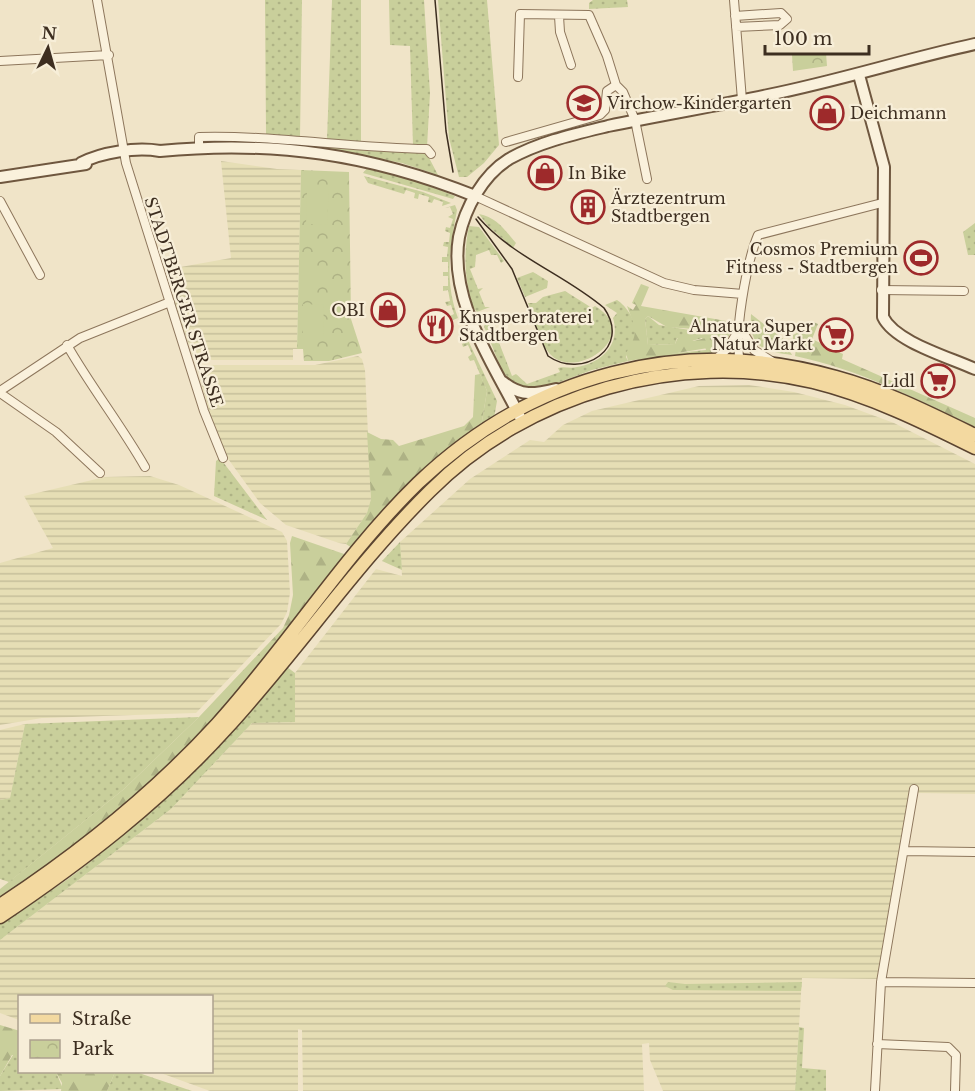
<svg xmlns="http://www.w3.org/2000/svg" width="975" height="1091" font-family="'Libre Baskerville',serif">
<defs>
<pattern id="farmland-rules" width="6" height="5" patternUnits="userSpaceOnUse" patternTransform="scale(1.5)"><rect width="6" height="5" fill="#e6deb5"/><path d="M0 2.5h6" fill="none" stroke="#c6bf9b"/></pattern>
<pattern id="grass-dots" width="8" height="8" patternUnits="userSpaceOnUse" patternTransform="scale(1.5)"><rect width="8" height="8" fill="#c9cf9b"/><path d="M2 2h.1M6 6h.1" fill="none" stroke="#aeb285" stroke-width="1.8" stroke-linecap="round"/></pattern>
<pattern id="forest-firs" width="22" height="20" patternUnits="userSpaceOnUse" patternTransform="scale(1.5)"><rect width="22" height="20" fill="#c9cf9b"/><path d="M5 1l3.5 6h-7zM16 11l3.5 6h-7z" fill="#aeb285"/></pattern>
<pattern id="park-crowns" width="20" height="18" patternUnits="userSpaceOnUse" patternTransform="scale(1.5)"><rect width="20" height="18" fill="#c9cf9b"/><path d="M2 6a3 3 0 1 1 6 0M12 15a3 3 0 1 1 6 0" fill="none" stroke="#aeb285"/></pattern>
</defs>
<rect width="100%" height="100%" fill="#f0e4c8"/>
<path fill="url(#farmland-rules)" d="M221,161L277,169L301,170L297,349H293V360H213L194,358L192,354L175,304L178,284L175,268L231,258Z
M358,356L362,359L365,370L371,499L367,513L346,544L339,543L286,525L260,503L226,456L213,424L197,368L199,365H315Z
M749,385L794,392L845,405L894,423L975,464V794L917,793V787L910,786L877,979L802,978L795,1091H663L650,1060L649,1043L642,1044L644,1091H303L302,1030L298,1029V1091H210L158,1072H212V996H20L19,1020L0,1013V940L171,809L252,723L295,722V673L376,569L402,576L400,542L470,479L530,440L544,442L563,425L592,411L699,386Z
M150,476L179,485L282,532L287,541L290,593L287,612L281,624L196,713L42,718L0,725V563L53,548L24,496L105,477Z
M25,724L10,798L0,800V730Z"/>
<path fill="url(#grass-dots)" d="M265,0H302L300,137L266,134Z
M332,0H361V146L327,140Z
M389,0H424L430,93L427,147L413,146L410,46L390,45Z
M438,0H487L499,145L484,163L467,177H459L449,138Z
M593,0H627L628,7L589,9V3Z
M236,140L321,145L369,151L426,152L438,175L402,163L315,147L207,142Z
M369,166L386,169L455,196L453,199L363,173Z
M364,176L423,192L451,203L442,206L443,202L434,199L432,203L428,202L429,197L419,194L418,199L414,198L415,193L406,190L404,194L368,183Z
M455,205L457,210C450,248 444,281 458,318L453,320L450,316L454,314L451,305L447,306L445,302L450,301L448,290L443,291V286H448V276H443V272H448V262H442V257H447L448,247L443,246L444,242H449L450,233L445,231L446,227L450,228L453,219L448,217L453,214L450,207L445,208Z
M479,214C496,217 504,229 516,243L513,248L488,226Z
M975,223V255H968L963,232Z
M469,226L479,227L504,261L501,263L497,255H491L489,250L476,255L475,267L470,269L478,289L483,288L479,292L485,307H490L477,312L473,308C465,280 463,255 469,226Z
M533,272L548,281L547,288L525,297L517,278Z
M565,291L592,308L595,306C644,335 575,382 550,354C539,342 534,319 528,303H536L543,297Z
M617,300C628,307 639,325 635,339C633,346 628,351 626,357L628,361L592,370L541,389C501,396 498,353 484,327L486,320L493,316L494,318L490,320L497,337L501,336L498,340L512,376L516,374L527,384L560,372L558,368C564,366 570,369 577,367C602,363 621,344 613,318L617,313L605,305Z
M751,314L783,339L792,355C763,351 749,348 751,314Z
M648,316L659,325L696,331L707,330L717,339L730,334L721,349L711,354L637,360L640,357L706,350L702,338L692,341L677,338L675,344L648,345L645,319Z
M460,332H464L497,401L494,418L481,427L487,391L474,360L470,361L468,357L472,354L468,345L463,347L462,344L467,341L463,335L459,337Z
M220,458L267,520L214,496L216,461Z
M400,542L402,570L382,561Z
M287,667L295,673V722L252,723L171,809L0,940V923C25,907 52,891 76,873C155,812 223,742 287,667Z
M199,717L124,789L9,882L0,879V800L10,798L25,724Z
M668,982L685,984L802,982L801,991L673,990L665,986Z
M799,1027L804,1028L802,1068L826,1070V1091H795Z
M13,1055H19L20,1072H56L63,1089L0,1091V1076Z
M115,1072H136L192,1091H107Z"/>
<path fill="url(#forest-firs)" d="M641,284L649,287L641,306L732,322L730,334L717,339L710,336L707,330L667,327L648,316L645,319L648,345L675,344L679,335H688L693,341L706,338L709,342L708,348L628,361L626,353C640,332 635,328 627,306L633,310L636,305L632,303Z
M811,321L818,324L812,339L843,354L842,359L975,418V427C917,399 858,369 795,356L796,349L801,345L793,339V335L799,332L805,334Z
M480,374L487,391L481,427L352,548L346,544L367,513L371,499L367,432L381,439L393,440L399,446L464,426L473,417L475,375Z
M292,536L347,555C279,647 206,735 121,811C84,844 40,871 0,901V889L124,789L199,717L283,628L289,615L293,595L290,543Z
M0,1025L20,1031L19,1055H12L0,1076Z
M56,1072H115L107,1091H61L62,1083Z"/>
<path fill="url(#park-crowns)" d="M826,53L827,66L793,71L792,55Z
M301,170L349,172L351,319L362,353L329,361H304L303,349H297Z"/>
<path fill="#c9cf9b" d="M307,189H329L327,225L306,224Z
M300,269H328V285H300Z
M303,304L324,305L323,336H303Z"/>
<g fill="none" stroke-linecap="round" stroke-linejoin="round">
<defs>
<path id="street" d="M97,0L126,163L204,411L223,458
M734,0L742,100
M559,16L560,32L571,65
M735,16L781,13L787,19L780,25L736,27
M0,61L109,55
M518,77L520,14L589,15L607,56L616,85L623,92L635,120L647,179
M506,142L600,115L605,110L607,91L616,85
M199,148V137C275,135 350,148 427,149L431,154
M475,196L664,283L694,290L743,294
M0,201L40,275
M881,290L964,291
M741,329L754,350L773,362
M67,345C91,387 121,425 145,467
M715,360L728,348L738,331
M741,364C732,339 747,261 758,235L882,203
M0,391L80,338L170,302
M0,393L56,432L100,473
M904,851L975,852
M881,982L975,983
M877,1044L948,1047L956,1055L955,1091
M875,1091L881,982L914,789"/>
<path id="secondary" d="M859,75L884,167L883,317C895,342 949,357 975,369
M81,163C102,152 136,147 160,151C273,140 370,154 475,196
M0,177L86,164
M503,382C521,397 535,394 556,389
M521,419C494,364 448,301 459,237C465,208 483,175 509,159C539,142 575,134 608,126C661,115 715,106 768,95C838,81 906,59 975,44"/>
<path id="primary" d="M0,905C79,853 153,794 217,724C287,647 344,555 418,483C532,374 684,334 836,377C884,390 930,413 975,435
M0,917C82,862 160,802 226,729C297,652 355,565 430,491C527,393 679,350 813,382C870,396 923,422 975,448"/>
</defs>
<use href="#street" stroke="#8d765c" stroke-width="10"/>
<use href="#secondary" stroke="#6f573f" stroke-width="14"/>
<use href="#primary" stroke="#5b4430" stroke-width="15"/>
<use href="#street" stroke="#faf1dc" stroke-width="8"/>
<use href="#secondary" stroke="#faf1dc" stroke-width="10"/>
<use href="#primary" stroke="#f3d9a0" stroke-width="12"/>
<path stroke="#3d2e20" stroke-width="1.5" d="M435,0L446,131L453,172
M476,219L512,269L548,356C582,380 632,348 604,308C564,274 514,258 478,217"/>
</g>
<defs>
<symbol id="school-ring" viewBox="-11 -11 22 22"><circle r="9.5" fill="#f7eed8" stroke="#9e2a2b" stroke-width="1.5"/><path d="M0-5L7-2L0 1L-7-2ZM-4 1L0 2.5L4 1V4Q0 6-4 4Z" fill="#9e2a2b"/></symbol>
<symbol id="shop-ring" viewBox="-11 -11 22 22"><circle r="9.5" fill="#f7eed8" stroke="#9e2a2b" stroke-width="1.5"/><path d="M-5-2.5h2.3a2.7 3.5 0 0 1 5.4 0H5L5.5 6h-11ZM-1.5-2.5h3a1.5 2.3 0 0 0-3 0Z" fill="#9e2a2b"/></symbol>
<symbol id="building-ring" viewBox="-11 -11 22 22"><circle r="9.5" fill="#f7eed8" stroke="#9e2a2b" stroke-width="1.5"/><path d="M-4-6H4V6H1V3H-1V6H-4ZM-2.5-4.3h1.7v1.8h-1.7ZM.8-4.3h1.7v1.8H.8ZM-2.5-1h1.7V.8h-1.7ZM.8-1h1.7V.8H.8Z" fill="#9e2a2b"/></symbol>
<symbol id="stadium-ring" viewBox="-11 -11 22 22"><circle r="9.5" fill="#f7eed8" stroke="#9e2a2b" stroke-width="1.5"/><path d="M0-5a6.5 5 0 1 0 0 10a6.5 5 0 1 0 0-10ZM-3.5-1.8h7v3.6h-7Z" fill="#9e2a2b"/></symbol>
<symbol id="restaurant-ring" viewBox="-11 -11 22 22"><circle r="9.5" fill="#f7eed8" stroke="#9e2a2b" stroke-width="1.5"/><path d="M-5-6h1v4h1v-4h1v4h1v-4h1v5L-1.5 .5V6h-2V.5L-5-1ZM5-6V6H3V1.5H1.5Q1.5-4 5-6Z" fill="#9e2a2b"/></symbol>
<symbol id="supermarket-ring" viewBox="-11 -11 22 22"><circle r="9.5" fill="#f7eed8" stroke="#9e2a2b" stroke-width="1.5"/><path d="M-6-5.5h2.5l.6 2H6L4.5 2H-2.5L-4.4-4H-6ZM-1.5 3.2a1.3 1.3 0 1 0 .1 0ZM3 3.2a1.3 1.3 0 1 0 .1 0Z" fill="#9e2a2b"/></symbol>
</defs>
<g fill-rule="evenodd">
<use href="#school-ring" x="565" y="84" width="38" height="38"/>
<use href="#shop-ring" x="808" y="94" width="38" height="38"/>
<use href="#shop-ring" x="526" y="154" width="38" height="38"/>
<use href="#building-ring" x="569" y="188" width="38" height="38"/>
<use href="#stadium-ring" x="902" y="239" width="38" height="38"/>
<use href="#shop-ring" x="369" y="291" width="38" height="38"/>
<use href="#restaurant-ring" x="417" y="307" width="38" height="38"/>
<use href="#supermarket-ring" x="817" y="316" width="38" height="38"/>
<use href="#supermarket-ring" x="919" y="362" width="38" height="38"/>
</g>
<g text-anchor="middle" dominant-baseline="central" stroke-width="4.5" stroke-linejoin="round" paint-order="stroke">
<g font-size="16" fill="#3d2e20" stroke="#f7eed8" text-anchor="start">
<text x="607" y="103">Virchow-Kindergarten</text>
<text x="850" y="113">Deichmann</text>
<text x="568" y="173">In Bike</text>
<text x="611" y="198">Ärztezentrum<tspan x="611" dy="18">Stadtbergen</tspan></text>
<text x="898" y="249" text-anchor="end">Cosmos Premium<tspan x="898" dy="18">Fitness - Stadtbergen</tspan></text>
<text x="365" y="310" text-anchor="end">OBI</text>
<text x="459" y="317">Knusperbraterei<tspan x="459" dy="18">Stadtbergen</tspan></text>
<text x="813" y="326" text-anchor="end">Alnatura Super<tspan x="813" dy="18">Natur Markt</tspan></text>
<text x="915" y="381" text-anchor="end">Lidl</text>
</g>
<g font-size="16" fill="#3d2e20" stroke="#f7eed8">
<text transform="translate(184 302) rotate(72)">STADTBERGER STRASSE</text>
</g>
</g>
<rect x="18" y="995" width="195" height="78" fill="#f7eed8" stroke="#ada18e" stroke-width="1.5"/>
<rect x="30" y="1014" width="30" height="9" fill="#f3d9a0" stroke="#ada18e" stroke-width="1.5"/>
<text x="72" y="1025" font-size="18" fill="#3d2e20">Straße</text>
<rect x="30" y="1040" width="30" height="18" fill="url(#park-crowns)" stroke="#ada18e" stroke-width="1.5"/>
<text x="72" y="1055" font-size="18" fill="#3d2e20">Park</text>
<g transform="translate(48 48) rotate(5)" stroke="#f7eed8" stroke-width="4.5" paint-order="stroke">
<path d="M0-4.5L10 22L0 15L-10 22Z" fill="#3d2e20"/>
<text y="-9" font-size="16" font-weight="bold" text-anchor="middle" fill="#3d2e20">N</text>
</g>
<path d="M765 45v9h104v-9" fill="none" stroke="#3d2e20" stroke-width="3"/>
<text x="774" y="45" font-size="18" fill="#3d2e20" stroke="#f7eed8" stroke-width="4.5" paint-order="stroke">100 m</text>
</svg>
